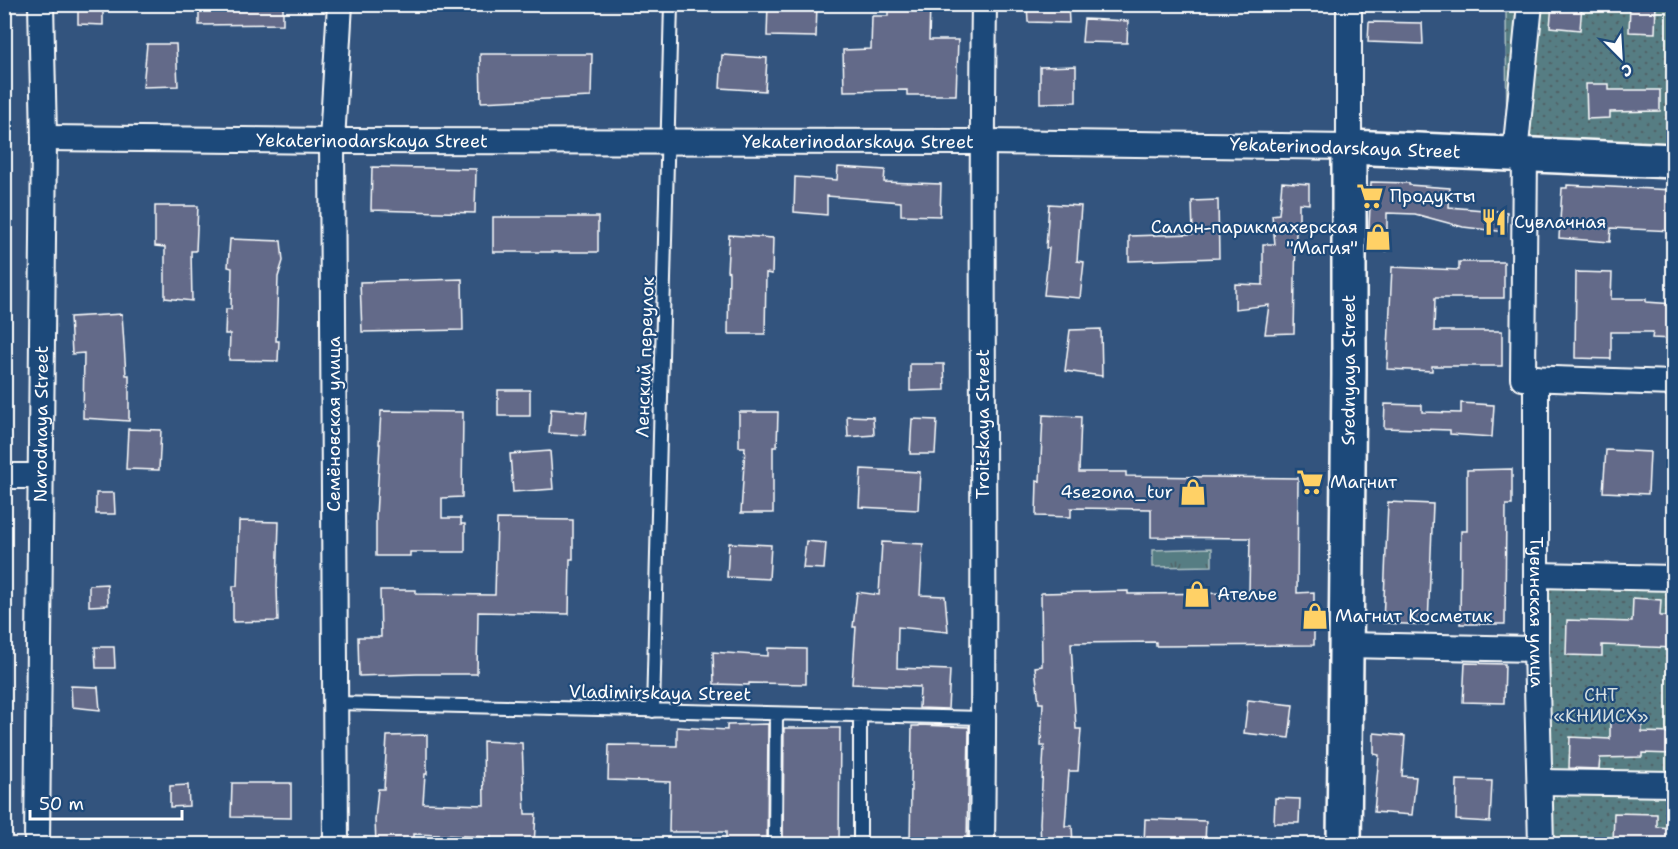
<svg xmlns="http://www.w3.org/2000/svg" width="1678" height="849" font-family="'Shantell Sans',sans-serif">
<defs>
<pattern id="grass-tufts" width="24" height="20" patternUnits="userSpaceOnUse" patternTransform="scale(1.5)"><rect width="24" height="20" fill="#567d83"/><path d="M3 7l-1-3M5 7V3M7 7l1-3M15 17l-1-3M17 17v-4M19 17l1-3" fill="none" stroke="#516468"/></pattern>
<pattern id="garden-dots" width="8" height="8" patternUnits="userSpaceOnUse" patternTransform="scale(1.5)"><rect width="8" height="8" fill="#567d83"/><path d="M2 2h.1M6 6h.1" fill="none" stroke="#516468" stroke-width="1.8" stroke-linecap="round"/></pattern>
</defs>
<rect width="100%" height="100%" fill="#33547e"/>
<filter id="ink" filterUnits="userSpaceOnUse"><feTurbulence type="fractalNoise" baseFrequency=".0167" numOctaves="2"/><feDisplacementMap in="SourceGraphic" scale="12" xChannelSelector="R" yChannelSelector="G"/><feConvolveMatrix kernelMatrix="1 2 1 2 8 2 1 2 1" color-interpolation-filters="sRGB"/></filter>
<g filter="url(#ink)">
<path fill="url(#grass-tufts)" stroke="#aabec1" stroke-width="1.5" d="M1212,548V566L1153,567V550Z"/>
<path fill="url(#garden-dots)" stroke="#aabec1" stroke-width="1.5" d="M1506,5H1673V171L1507,164Z
M1528,565H1673V844H1529Z"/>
<path fill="#636b89" stroke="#fff" stroke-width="1.5" d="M78,4H103V25L78,24Z
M199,4H283V24L199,25Z
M768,4H817L816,37L767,36Z
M888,4H930L929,40H958L956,95H907V90L844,91L843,50L871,49L872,16H888Z
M1027,4H1068L1069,23L1028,22Z
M1552,4H1582L1580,30L1550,27Z
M1630,4H1656L1655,33L1629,32Z
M1084,19L1128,21L1127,43L1082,42Z
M1369,22L1422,23L1423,44L1368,42Z
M147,44H176L178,86L143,87Z
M480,54H592L591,97L481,102Z
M722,55L767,58L765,91L720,88Z
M1076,66V102L1040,103V67Z
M1586,84H1609V90H1660V111L1610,112V118L1587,119Z
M372,167L476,169L475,213L371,210Z
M838,167L885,170L884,182L941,184L940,216L901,215V202L827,196V215L794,212L795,177L837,180Z
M1282,182L1309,184V204L1299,203V231H1296L1294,333L1265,334L1269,305L1235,309V284L1263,285V244H1275L1272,215L1279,214Z
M1371,182L1409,183V185L1450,188L1449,207L1507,212L1506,232L1463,227L1415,214L1387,213V251L1368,250Z
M1567,185L1674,190V231L1611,228L1610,242L1559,238L1562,188H1567Z
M1218,200L1219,258L1129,261V236L1193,234L1192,201Z
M1049,204L1081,206L1077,261L1084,262L1080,298L1044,295L1049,248H1046Z
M155,206H198L196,251H191L192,301L165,298V247L155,246Z
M493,217H598V252H493Z
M729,235L773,238L772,274L766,273L765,334H728L729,272L727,271Z
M230,239L281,241L283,261L278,277L277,310L276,341H279L278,361L229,360L230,334H225L226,309H231L232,268L228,267Z
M1459,262H1504V298H1435L1434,331H1502V366H1432V371L1387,369L1392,267L1459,270Z
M1576,272L1612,273L1611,299H1646V302L1674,304V339L1652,338L1653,332H1611V359L1575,358Z
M462,279L463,330L362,332L360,282Z
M122,314L126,375H129V421L83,418L84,353L72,354L70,317Z
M1101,329L1102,376L1065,371L1070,330Z
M910,364H944L945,390L910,391Z
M498,390H530V416H498Z
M1461,403L1494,405L1492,437L1450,434V430L1384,428L1385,404L1422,405V412L1461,413Z
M551,409L587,412L585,435L549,433Z
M381,411L463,412L462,497L442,498V518H461V524H465V552H410V556H376V516L380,444H379Z
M739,412H778L777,447H773V513H741L745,447H739Z
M1043,415L1081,417L1079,472H1126V476L1298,478L1297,593L1314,592V645L1156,646V642L1071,643L1076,729H1081L1078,771H1069L1065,826H1072L1073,844H1041L1040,823L1044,746H1041L1043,703H1039L1035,667L1042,666L1041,593L1128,591V594L1249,593L1250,538L1151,537V509L1071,508V517L1036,516L1037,480L1040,481Z
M847,416L873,417L874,435L848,437Z
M912,419L937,420L935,454H910Z
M128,429L161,430L159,470L126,469Z
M1606,450L1650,452L1648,494L1603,492Z
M550,451L553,489L513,492L510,454Z
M861,469L920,472L918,510L859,507Z
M1512,469V505H1506L1505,624H1460L1461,531H1467V470Z
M96,493H114L115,514H96Z
M1388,502L1433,504L1428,625L1383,623Z
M497,519L573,520V559H570L569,614L478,612L477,674H417L359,676L358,637H381L380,590H416V594L495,595Z
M239,521L279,522L277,586L278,621L233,622V586H237Z
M806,541L826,543L824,569L803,568Z
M882,542L923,544L920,595L945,596L948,632L898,627L897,668L950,670L948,709L919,708L920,687L852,684L856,627H853L857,592L879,595Z
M729,543L771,545L769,579L727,577Z
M107,584L108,605L89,606V585Z
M1633,598L1661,600L1660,616H1674V648L1602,645V656L1566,655L1567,620L1632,622Z
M95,647H114L115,668H96Z
M768,648L806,649V684L749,683V685L714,684L713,652L768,656Z
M1465,663L1505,664L1504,703L1463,702Z
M71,686L98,687L100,710L72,707Z
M1248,700L1293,705L1289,738L1244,733Z
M1610,720H1642V732L1674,733V754L1642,753V757L1600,758L1599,769L1569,768L1570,737L1610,739Z
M768,724L767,844H726V832H669L670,782L608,780L609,745L677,746V727L727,730V725Z
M919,725L969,727L967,844H910L912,726H919Z
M784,728H840L839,844H783Z
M1374,733L1405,736L1402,776L1416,777L1412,815L1374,812L1379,755L1374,754Z
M427,735V774H425L423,803L484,805L483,741L522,743L525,814H536L534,844H491V837L414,834V844H376L375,820L378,789H384L387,736Z
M1457,780L1492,781L1490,822L1456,820Z
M232,783H291V818L231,817Z
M188,785L189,806L170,807V786Z
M1275,798L1300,799L1299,823H1274Z
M1614,813L1657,814V827L1674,828V844H1613Z
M1145,819L1206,821L1205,844H1144Z"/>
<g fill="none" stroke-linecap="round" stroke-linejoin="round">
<defs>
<path id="lane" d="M336,703L984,718
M653,711L671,4
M860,715V844
M775,844L776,714"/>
<g id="street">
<path id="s1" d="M44,138L332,141L982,142L1349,147V4"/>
<path d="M1515,154L1530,4"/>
<path d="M1525,154L1523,378L1674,383"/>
<path id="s2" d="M1536,378V649L1541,844"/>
<path d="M4,476H40"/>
<path d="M1537,575L1674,578"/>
<path d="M1347,645L1536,649"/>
<path d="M1540,782L1674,784"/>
<path id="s3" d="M37,844L44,138L41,4"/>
<path d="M336,844L332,141L340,4"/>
<path d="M982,844C986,565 980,284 984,4"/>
</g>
<g id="secondary">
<path id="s4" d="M1344,844L1349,375V147L1674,161"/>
</g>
</defs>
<use href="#lane" stroke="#fff" stroke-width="16"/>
<use href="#street" stroke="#fff" stroke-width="28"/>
<use href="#secondary" stroke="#fff" stroke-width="38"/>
<use href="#lane" stroke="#1f4a7a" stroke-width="12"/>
<use href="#street" stroke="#1f4a7a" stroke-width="24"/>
<use href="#secondary" stroke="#1f4a7a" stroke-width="33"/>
</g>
</g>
<defs>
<symbol id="supermarket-bare" viewBox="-9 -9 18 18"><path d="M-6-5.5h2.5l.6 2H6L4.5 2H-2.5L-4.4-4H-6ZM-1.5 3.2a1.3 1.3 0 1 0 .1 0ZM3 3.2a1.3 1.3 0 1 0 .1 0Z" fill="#ffd166" stroke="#1f4a7a" stroke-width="2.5" paint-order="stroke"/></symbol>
<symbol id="restaurant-bare" viewBox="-9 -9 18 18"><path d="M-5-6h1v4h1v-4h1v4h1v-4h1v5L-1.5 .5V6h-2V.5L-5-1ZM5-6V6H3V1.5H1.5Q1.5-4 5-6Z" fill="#ffd166" stroke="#1f4a7a" stroke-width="2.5" paint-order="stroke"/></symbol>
<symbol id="shop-bare" viewBox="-9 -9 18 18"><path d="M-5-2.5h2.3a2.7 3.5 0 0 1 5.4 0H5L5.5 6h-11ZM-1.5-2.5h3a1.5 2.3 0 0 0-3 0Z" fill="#ffd166" stroke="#1f4a7a" stroke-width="2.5" paint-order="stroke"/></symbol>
</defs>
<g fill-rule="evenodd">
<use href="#supermarket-bare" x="1351" y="177" width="38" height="38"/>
<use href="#restaurant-bare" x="1475" y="203" width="38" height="38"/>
<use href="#shop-bare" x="1359" y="218" width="38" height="38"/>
<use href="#supermarket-bare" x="1291" y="463" width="38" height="38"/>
<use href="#shop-bare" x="1174" y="473" width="38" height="38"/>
<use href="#shop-bare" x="1178" y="575" width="38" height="38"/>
<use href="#shop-bare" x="1296" y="597" width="38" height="38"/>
</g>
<g text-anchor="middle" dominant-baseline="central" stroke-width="4.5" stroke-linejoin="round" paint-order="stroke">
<g font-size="18" fill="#fff" stroke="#1f4a7a">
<text stroke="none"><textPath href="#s1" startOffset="328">Yekaterinodarskaya Street</textPath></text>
<text stroke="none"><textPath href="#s1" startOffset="814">Yekaterinodarskaya Street</textPath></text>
<text transform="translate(1345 148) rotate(2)">Yekaterinodarskaya Street</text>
<text transform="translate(645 357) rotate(-88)">Ленский переулок</text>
<text stroke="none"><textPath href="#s4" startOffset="474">Srednyaya Street</textPath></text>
<text stroke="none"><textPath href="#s3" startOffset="420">Narodnaya Street</textPath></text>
<text transform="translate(334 424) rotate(-90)">Семёновская улица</text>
<text transform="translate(983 424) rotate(-90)">Troitskaya Street</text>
<text stroke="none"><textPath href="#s2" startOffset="234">Тувинская улица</textPath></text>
<text transform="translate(660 693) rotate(1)">Vladimirskaya Street</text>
</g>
<g font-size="18" fill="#fff" stroke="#1f4a7a" text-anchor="start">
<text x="1390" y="196">Продукты</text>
<text x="1514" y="222">Сувлачная</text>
<text x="1358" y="227" text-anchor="end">Салон-парикмахерская<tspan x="1358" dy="21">"Магия"</tspan></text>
<text x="1330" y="482">Магнит</text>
<text x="1173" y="492" text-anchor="end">4sezona_tur</text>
<text x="1217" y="594">Ателье</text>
<text x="1335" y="616">Магнит Косметик</text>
</g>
<g font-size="18" fill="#d5dee0" stroke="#1f4a7a">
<text x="1601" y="695">СНТ<tspan x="1601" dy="21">«КНИИСХ»</tspan></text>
</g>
</g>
<rect width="1678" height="849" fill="none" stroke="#1f4a7a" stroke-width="24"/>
<rect x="12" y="12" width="1654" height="825" fill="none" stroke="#fff" stroke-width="2" filter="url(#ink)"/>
<g transform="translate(1621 57) rotate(156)" stroke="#1f4a7a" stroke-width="4.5" paint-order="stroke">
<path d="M0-4.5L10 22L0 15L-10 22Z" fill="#ffffff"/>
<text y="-9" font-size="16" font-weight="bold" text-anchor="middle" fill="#ffffff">С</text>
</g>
<path d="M30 810v9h152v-9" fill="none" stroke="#ffffff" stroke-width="3"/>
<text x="39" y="810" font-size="18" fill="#ffffff" stroke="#1f4a7a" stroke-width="4.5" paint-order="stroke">50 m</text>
</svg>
